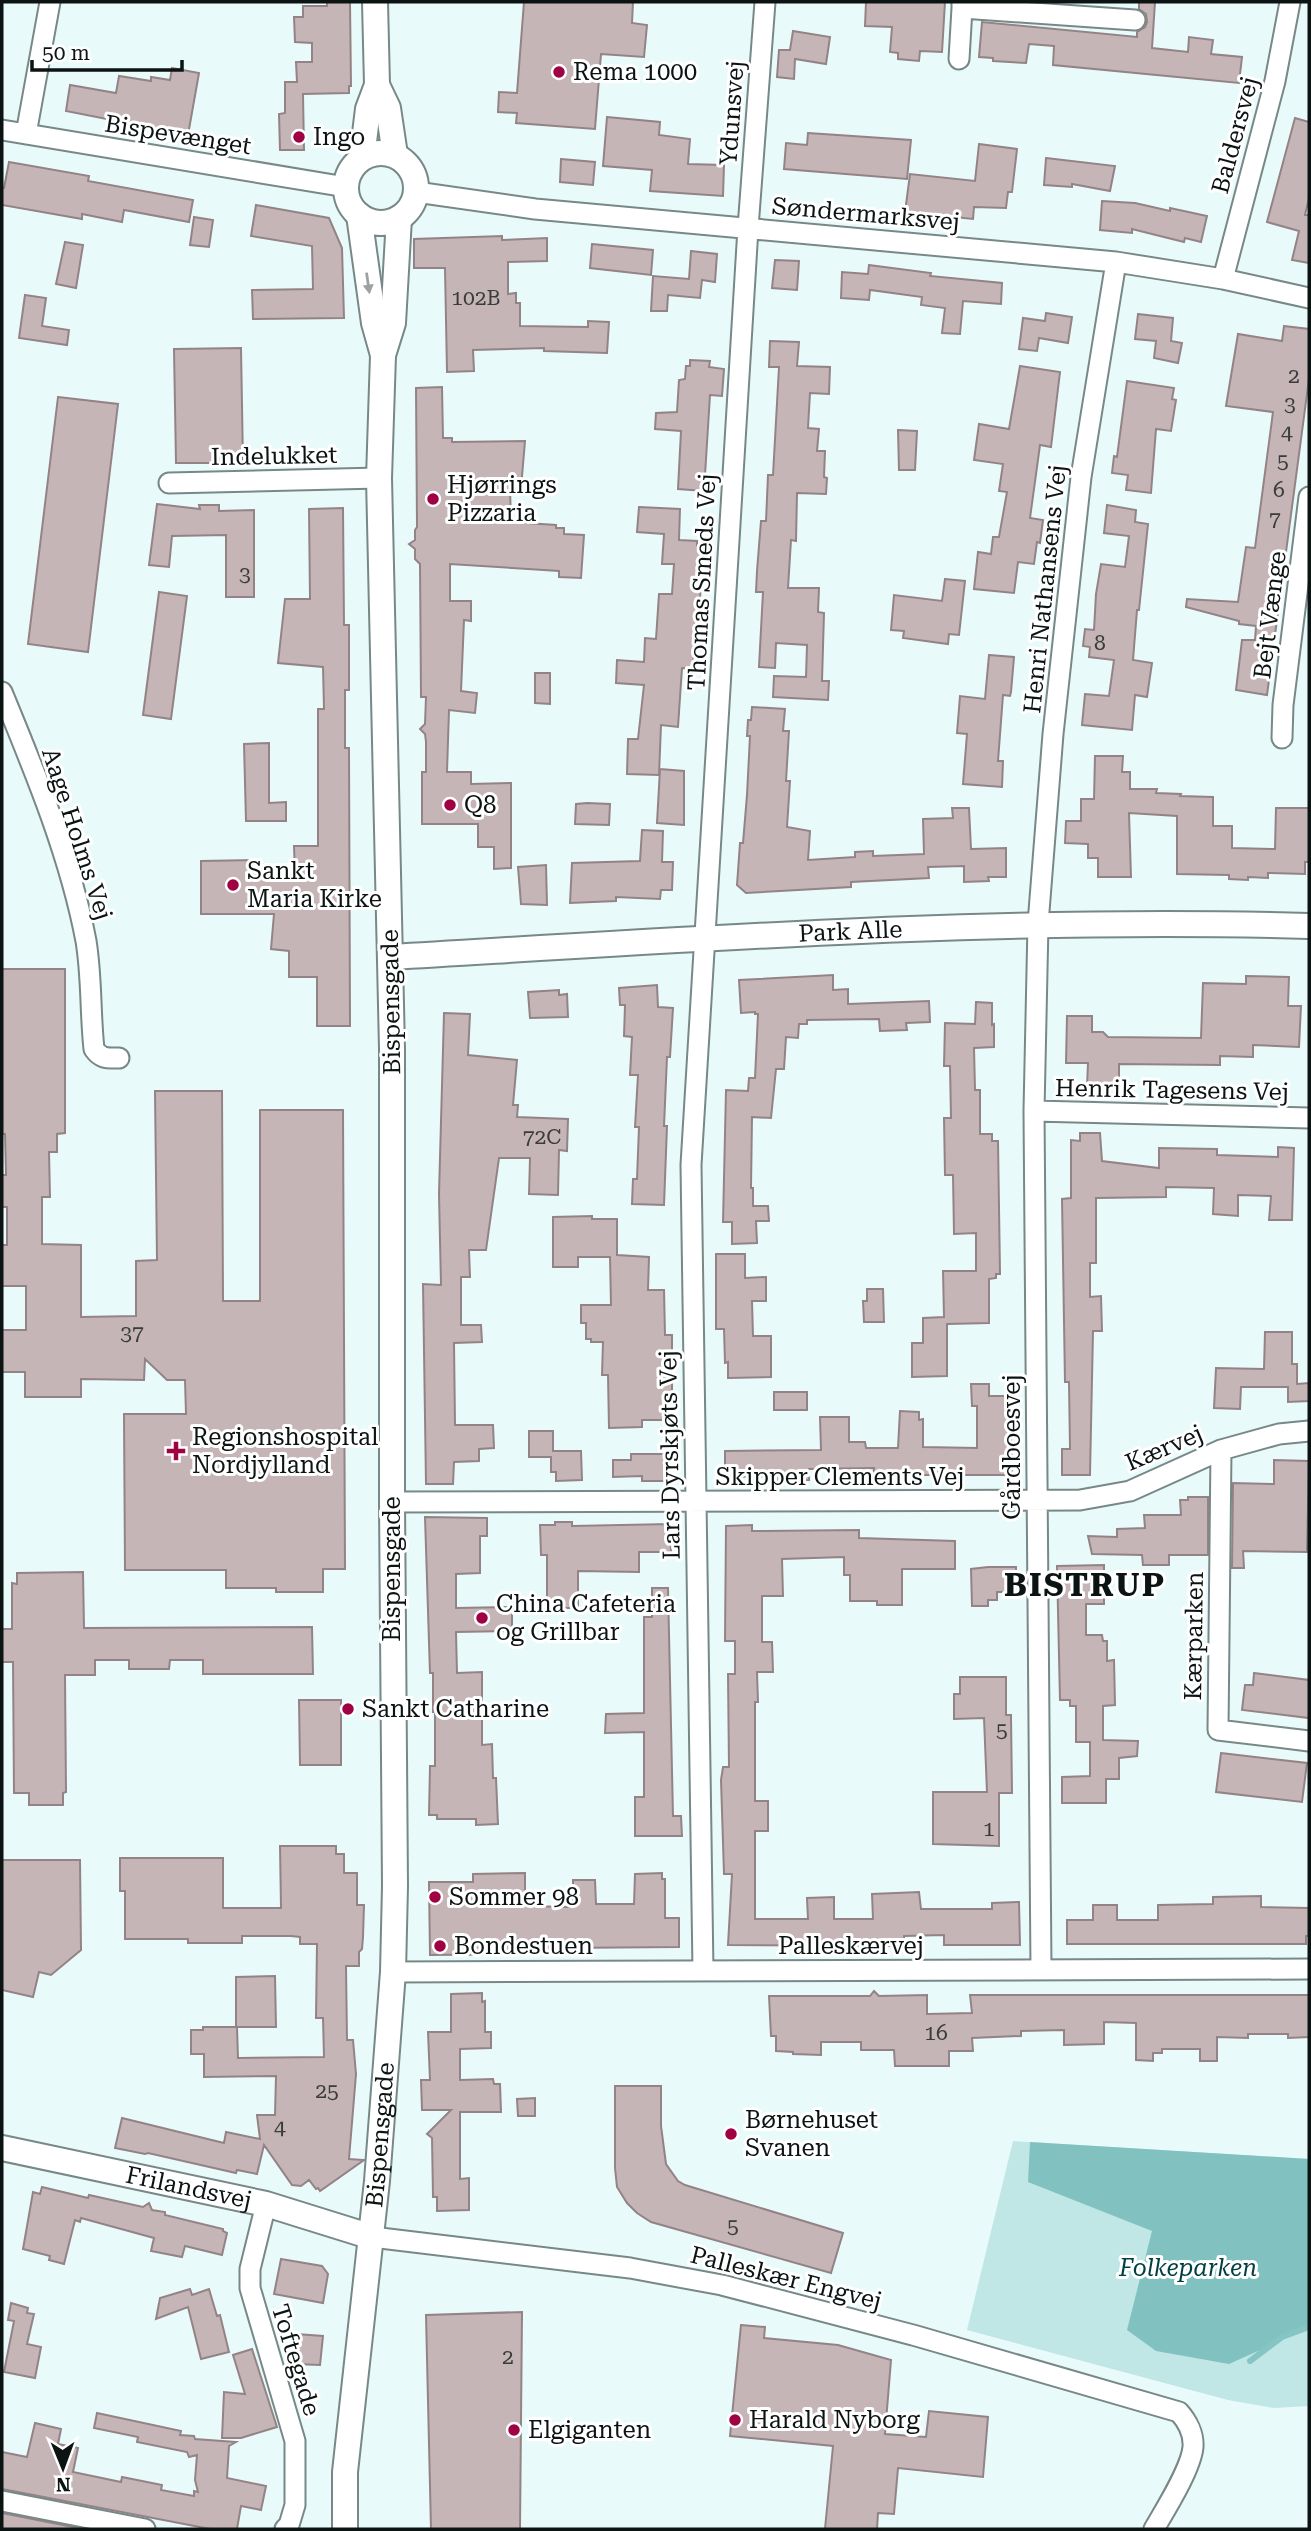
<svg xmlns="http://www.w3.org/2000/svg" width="1311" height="2531" font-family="'Roboto Serif',serif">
<rect width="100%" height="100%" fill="#e8fbfa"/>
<path fill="#c0e7e6" d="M1013,2141L1309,2159V2406L1274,2408L1228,2400L967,2330Z"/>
<path fill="#81c2c1" d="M1030,2142L1309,2159V2328L1229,2364L1156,2351L1127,2330L1152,2231L1028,2182Z"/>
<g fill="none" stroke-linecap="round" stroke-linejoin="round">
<path stroke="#85c6c5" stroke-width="6" d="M1250,2361L1282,2337L1309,2327"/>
</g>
<path fill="#c6b5b7" stroke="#938386" stroke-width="2" d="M327,2H350L351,86H349V93L303,94L304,150H280L279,114L285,113V82H297L296,62H312V43L295,42L294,17H303V6H327Z
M524,2H633L632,23L647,25L644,57L601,54L595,129L516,123L517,113L498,112L499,92L517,93Z
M866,2H945L942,52L920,51L919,61L898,59V53L890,52L892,27L865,26Z
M1139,2H1155L1152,48L1188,52L1189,37L1213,40L1211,54L1242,57L1239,83L1053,65L1054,46L1029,44L1026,63L993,61V58L979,57L982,22L1137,37V32L1145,27L1147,22L1146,14L1139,9Z
M793,31L830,37L826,64L795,59L794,79L777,77L779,50H790Z
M172,68L199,73L188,135L66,111L70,85L116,93L119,76L151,81V77L170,80Z
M607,117L660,122L659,135L690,139L688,164L724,165L723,196L650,191L652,170L603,166Z
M1295,118L1309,122V198L1305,215H1309V263L1292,260L1299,231L1267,222Z
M808,133L911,140L907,179L784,169L786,143L807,145Z
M979,144L1017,149L1012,192H1008L1006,208L974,207L973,219L905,212L910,174L975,181Z
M1046,158L1115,166L1110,191L1072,184V187L1044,185Z
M561,159L595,162L593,185L560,182Z
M9,162L89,176L88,181L193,200L189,222L124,210L122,222L82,214V219L2,205V188H4Z
M1102,201L1135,203L1170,211V208L1207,216L1201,242L1185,238L1184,242L1132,229V233L1100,230Z
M256,205L329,218L342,248L344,318L253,319L252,290L313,289L312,246L251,236Z
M194,217L213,220L209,247L190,245Z
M502,236V240L547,238V261L508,262V294L516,293V303H520V326L588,327V321L609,322L607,353L544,351V348L473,350L474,371L447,372L445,268H414V239Z
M65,242L83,245L76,288L56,284Z
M592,244L653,250L651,275L590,268Z
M691,251L717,254L715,282L702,280L700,298L668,295L667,311H651L653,276L689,279Z
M775,260L799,261L797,290L772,288Z
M869,265L931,273L930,276L1002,283L1001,304L963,301L960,334L942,333L945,308L921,305L922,297L870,290L869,300L841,298L842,272L868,274Z
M25,295L46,298L42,326L69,330L67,345L19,338Z
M1046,313L1072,317L1068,343L1039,338L1037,351L1019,349L1023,318L1045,321Z
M1138,314L1173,318L1171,341L1182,343L1178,363L1154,358L1156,341L1135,339Z
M1284,326L1309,329V379L1267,695L1236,690L1242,640H1255L1256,626L1239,624V621L1186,607L1187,599L1238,602L1246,547L1255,548L1273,412L1226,406L1238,334L1282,341Z
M770,341L799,342L797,366L830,367L829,394L810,393L808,428L819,429L817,451H825L824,477L827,478L826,494L797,493L796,541L791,540L788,588H819L818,612L824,613L822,681H829L828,700L773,697L774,676L806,677L807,645L776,643L775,668L759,667L763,592H756L757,571L761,521H766L768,475H773L779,367H769Z
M241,348L243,463H176L174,349Z
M690,360L710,361L709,367L724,369L722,396L710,395L704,491L678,489L681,431L655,429L656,413L677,412L679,380L685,379L686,366H690Z
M1020,366L1060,372L1051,447L1040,445L1030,518L1043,520L1040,543L1037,542L1034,564L1018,562L1014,593L974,589L978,552L991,554L993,537H999L1007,492L999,491L1003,464L974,460L979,424L1009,429Z
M1127,381L1174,388L1172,399L1176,400L1171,431L1156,429L1151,493L1126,490L1128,475L1112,473L1114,456L1117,457Z
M442,387L443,438H452V442L525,441L521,488H510L511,522L556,525V528H564V534L584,535L581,578L559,577V571L450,564V601H471V621L464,620L461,691L477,693L475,713L449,710L447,772H471V784L511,783V868L494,869V847H478V824H422V772H426V742L425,734L420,729L425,724L426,697H421L420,564L415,559V549L409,544L415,540V530L417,527L416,388Z
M58,397L118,404L88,652L28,644Z
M898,430L917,431L915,470H899Z
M157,504L200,509L199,505H219V511L254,510V597H226V535L172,536L169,567L149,565Z
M1107,505L1136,510L1135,522L1148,524L1139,610H1137L1133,660L1152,663L1147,697L1135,695L1132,730L1082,725L1085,694L1109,696L1114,660L1089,657L1090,647L1083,646L1085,629L1094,630L1096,594L1101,564L1125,567L1129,536L1104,533Z
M639,507L680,509L679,540L697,541V549H704L698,622H695L693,669L682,668L678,727L661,725L659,775L627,774L628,739H638L644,685L616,683L617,660L644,662L645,638L656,639L659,594H672L674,564H662L664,534L637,532Z
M343,508L344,625H349V690H345V748H349L350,1026H317V977H289V951L271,949L274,914H201V861L261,860V873L295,875L294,846H318V709H324L323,667L278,663L285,599H310L309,509Z
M945,579L965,581L959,635L949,634L948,644L903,638L904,631L891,630L894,595L942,601Z
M159,592L187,596L171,719L143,715Z
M989,655L1014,657L1011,692L1010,696L1003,695L998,761H1003L1002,787L963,784L967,734L957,733L960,696L985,699Z
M535,673H550V704L535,703Z
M752,707L785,709L783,731H789L786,781H790L787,827L810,831L808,860L855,857V852L873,851V856L924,854L923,819L953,818L952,808H969L971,849L1006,848V877H988L989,881L964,882V866L928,867L929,878L851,882V887L746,893L737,885L740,843H743L747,795L750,736H747L748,720H751Z
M269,743V803L286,802V821H246L244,744Z
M1095,756H1123L1122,772H1130V789H1157L1156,793L1181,794L1180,796L1213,797V826H1232V848L1275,849L1276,808H1309V862H1305V874L1268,873V878L1248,877V880L1229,879V875L1177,874V816L1129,813L1131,877H1098V858H1088V844L1065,843L1066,821H1081V799H1094Z
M660,769L684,771V825L657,823Z
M587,803L610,804L609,825L575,824L576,804Z
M642,830L663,831L662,862H673L672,890H661L660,899L616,897V901L570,903L572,863L640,861Z
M546,865L547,905L521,904L518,867Z
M2,969H65V1133L57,1134V1152H49L50,1197H42V1244L81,1245V1317L136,1316V1261L157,1260L155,1091H222L223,1301H260V1110H343L345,1569H323V1592H276V1588H226V1570H125L124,1414H186L185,1380H167L145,1359L144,1380L81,1379V1397H25V1372H2V1330H26V1286H2V1245H7V1207H2V1175H6L5,1134H2Z
M833,975V990L848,989V1004L929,1001L930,1022L906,1023L907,1030L880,1031L879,1019L807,1020V1024H799L798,1038L786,1037L784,1069H776L771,1118L752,1117L751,1188H753V1206H768L769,1221H756L757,1243L732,1244V1222H723L726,1090L748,1091L749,1078H755L758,1014H755V1012L741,1013L739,980Z
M1246,976L1289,977L1288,1006H1301L1299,1047L1253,1045V1057L1220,1056V1065L1119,1064V1086L1115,1087H1087L1088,1063H1066L1067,1016H1092V1032H1103L1108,1037L1201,1038L1203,983L1246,984Z
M657,985L658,1007L673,1008L670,1057H667L664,1126H667L664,1205L632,1204L633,1179H637L639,1127H635L638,1075H630L632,1037L624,1036L625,1005H620L619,988Z
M559,990V995L567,994L568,1017L530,1018L528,992Z
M976,1002L992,1003V1025L994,1024V1047L974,1048L975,1090H980V1134H992V1141H998L1000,1274H996V1278L989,1279V1323L947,1324V1376L912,1377V1343H923V1318L944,1317L943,1271H976V1233L954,1234L953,1175H945L944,1118H951L950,1066H944L945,1023L975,1024Z
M444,1013L470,1014L468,1055L517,1060L513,1105H518L517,1117L568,1119L567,1151L559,1150L558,1195L529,1194L530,1158H499L486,1250H469L470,1277H461V1325H481L482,1342L454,1343L455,1425H493L494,1448L479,1449V1461L454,1462L453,1484H426L423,1284L441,1285L439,1194Z
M1080,1133H1100L1102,1161L1159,1168V1148L1217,1149V1155L1278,1157V1147L1294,1148L1292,1220H1269L1271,1196L1238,1195V1216L1213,1214L1214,1188L1166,1187V1197L1096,1198V1263H1090V1297L1101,1296L1102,1331H1093L1090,1475H1062V1449H1070L1069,1382H1065L1062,1199L1071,1198V1140L1080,1141Z
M592,1216V1219H617V1255L649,1257L648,1290H664L665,1335H672V1420H642V1427L609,1428L608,1375H602L603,1342H591V1339H586V1323H581V1305H611L610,1257H578V1267H553V1217Z
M716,1254H745V1278L766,1277V1301H752L753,1336H771V1377L728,1378V1362L725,1363L724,1329H716Z
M867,1289H883L884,1322H864L863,1301H867Z
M1265,1332H1292V1364H1297V1384L1309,1383V1401L1288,1402V1387H1241L1240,1409L1214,1408L1216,1368L1264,1369Z
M971,1384H989V1396H1010L1012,1475H904L891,1476V1479H873L874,1468L809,1469V1480L773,1481V1476L725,1477V1451L821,1450L820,1417H849V1442H865L866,1448H898L900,1411L919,1412V1420L923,1419V1447L977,1448V1406H972Z
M774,1392H807V1410H774Z
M529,1431H553V1451H581L582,1480L556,1481V1472H551V1457H529Z
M631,1454H668V1481H642V1476L613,1477V1460H631Z
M1274,1460L1309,1461L1307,1552L1243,1551L1244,1568H1232L1233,1483L1274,1484Z
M1188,1497H1208V1555H1169V1565H1143L1142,1555L1092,1554L1088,1536L1117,1537V1529L1145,1528L1144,1515H1181L1180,1500H1188Z
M425,1517L487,1518V1536H480V1573L456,1574V1608L512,1607V1631L456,1632L457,1673L482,1672V1745L492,1744L493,1778H496L498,1824L476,1825V1819H437V1815H429L430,1766H435V1712H433V1673H430Z
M555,1522H572V1526L670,1524L671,1552H639V1572L578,1571V1608H547V1555H541L540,1525H555Z
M752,1525V1531L859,1530V1538L955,1541V1569H902V1605H877V1601H850V1575H844V1557L782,1559L783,1596H762V1642H772L773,1672H757L758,1702H755V1801H768V1831H755V1919H808L807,1898L834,1897V1919H873L872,1894L919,1892L921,1909H992V1903L1019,1902L1020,1945H944V1935L904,1936V1946L728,1945L732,1874H724L721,1780L723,1767H729L728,1674H735V1641H725L726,1526Z
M1104,1565V1604H1086V1635H1102L1103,1641H1107V1661L1114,1660L1115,1705L1103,1706V1740L1138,1741L1137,1756L1119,1758V1779H1106V1803H1062V1777L1090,1776V1742H1076V1706H1070V1700H1060L1057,1566Z
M988,1567H1016V1592H997V1600H988V1606H972L971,1569Z
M83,1572L84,1628L312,1627L313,1674H203V1660H170L169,1669H129V1660H95V1675H65L66,1792L63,1793V1805H29V1793H14L13,1662H2V1629H12V1583L17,1584V1573Z
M652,1588H668L673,1816H681L682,1836H635V1797H644V1732L605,1733L606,1714L644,1713V1617H652Z
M1254,1673L1309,1680V1718L1242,1710L1245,1685H1253Z
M960,1677H1006V1715H1011L1012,1793H999V1846L933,1844V1792H987L984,1718L954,1719V1694H960Z
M299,1700H341V1765H300Z
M1221,1753L1307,1763L1302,1802L1216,1792Z
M280,1846H336V1854H344V1873H357V1905H364L363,1937L362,1949L359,1952V1966H346L347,2040H353L356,2074L349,2159L364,2160L320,2191L318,2188L316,2189L309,2180L301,2186L292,2185L264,2145L257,2174L237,2170L236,2173L148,2153L145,2154L115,2148L122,2118L224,2143L226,2132L260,2139L257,2115H275L276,2076L204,2077V2054H191V2030H203V2027H236V1977L275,1976L276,2027H237L238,2058L324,2057L323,2018H316L317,1944H300V1937L291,1936H242V1943H188V1939H125V1891H120V1858H223V1908H281Z
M2,1860H80L81,1950L51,1975L39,1972L33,1997L2,1990Z
M525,1873V1906L570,1907V1902H573V1880H595L596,1904H634L635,1874L662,1873V1879H665V1918H679V1947L558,1948L555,1951H531V1954L430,1955L429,1882H473V1874Z
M1261,1896V1907L1309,1908V1936H1306V1944H1067V1920H1093V1905H1117V1920H1158V1905L1213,1904V1897Z
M874,1991L879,1996L927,1995V2014L972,2013L970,1995H1309V2037L1288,2038V2034H1248V2038L1217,2037V2061H1200V2049H1162V2053H1153V2061L1136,2060V2023L1104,2022V2044L1064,2045V2030L1021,2031V2036L972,2038L973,2051H949V2066H895L894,2050H861V2042H821V2055L793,2054V2052L776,2051V2036H771L769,1996H870Z
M482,1993V2002L485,2001V2032H491V2048L460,2049V2080L493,2079L494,2084H500L501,2112H460V2179L469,2178V2210L437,2211V2197H433L432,2138L427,2134L451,2110H422L421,2080H430L428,2032H451V1994Z
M615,2086H661V2126L666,2164L678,2181L685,2185L843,2233L831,2273L651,2222L637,2213L627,2203L617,2187L615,2168Z
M535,2098V2116H518L517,2099Z
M42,2187L88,2198L89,2195L143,2207L149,2203L152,2210L165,2212V2215L223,2229V2231L227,2233L222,2255L185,2246L182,2257L151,2251L154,2238L81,2218L80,2222L75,2220L64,2264L49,2260L50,2256L23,2249L33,2192L40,2194Z
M281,2259L322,2266L328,2274L323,2303L274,2294Z
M190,2289L192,2295L209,2289L217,2316L220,2315L229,2352L201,2359L188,2307L156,2319L160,2298Z
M11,2303L28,2308L27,2313L34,2314L27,2344L41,2347L35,2378L4,2372L14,2321L8,2320Z
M522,2312L520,2529H431L426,2315Z
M741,2325L765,2327L764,2338L838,2345L891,2360L885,2434L926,2437L929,2411L988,2417L983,2477L898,2468L894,2514L878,2513L877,2529H825L833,2446L730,2436Z
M296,2334L323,2336L320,2365L294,2364Z
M252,2349L277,2427L241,2438H222L224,2392L245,2394L233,2355Z
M97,2413L181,2431L180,2435L194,2436L195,2439L236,2442L229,2446L227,2478L266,2486L261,2510L241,2506L237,2529H210L2,2489V2452L27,2457L35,2423L61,2429L58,2444L78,2448L73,2472L121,2482L122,2477L162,2485L161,2490L194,2496V2491L198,2492L195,2480L197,2455L189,2457L187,2452L137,2442L138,2437L94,2428Z
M2,2513L83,2529H2Z"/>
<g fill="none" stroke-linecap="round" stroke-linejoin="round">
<defs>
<path id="minor" d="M962,2V8L1135,20
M959,59L962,8
M2,130L346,187
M26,134L50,2
M416,192L535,209L1116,262L1223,279L1309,298
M1223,279L1275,81L1290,2
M169,483L379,478
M2,692C35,772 70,856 86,941C92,977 90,1013 94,1049C101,1059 107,1058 119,1058
M1282,738L1283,705L1309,497
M1034,1111L1309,1118
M1221,1450L1218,1730L1309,1741
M392,1502L1080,1500L1130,1491L1221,1450L1279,1434L1309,1431
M1041,1970L1034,1111L1038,924L1053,734L1081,477L1116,262
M703,1971L691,1165L748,228L765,2
M393,1972L1309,1969
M266,2204L250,2269V2288L295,2441V2505L289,2525L285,2529
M372,2237L630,2268L722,2285L913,2335L1179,2412C1187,2421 1194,2434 1193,2447C1191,2469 1165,2510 1154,2529
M2,2501L145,2529"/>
<g id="tertiary">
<path d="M377,85L388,108L395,155"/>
<circle cx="381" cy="188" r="35"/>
<path d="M362,158L368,109L377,85L375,2"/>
<path d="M359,215L374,323L383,355"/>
<path id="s1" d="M391,957C697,939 1003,917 1309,926"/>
<path id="s2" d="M2,2148L266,2204L372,2237"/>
<path id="s3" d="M345,2529V2472L377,2181L393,1972L395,1886L392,1502V1049L379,478L383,355L393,323L399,218"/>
</g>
</defs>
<use href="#minor" stroke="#778887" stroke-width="23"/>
<use href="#tertiary" stroke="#778887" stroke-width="28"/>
<use href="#minor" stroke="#fff" stroke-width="19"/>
<use href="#tertiary" stroke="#fff" stroke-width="24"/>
</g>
<defs><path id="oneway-solid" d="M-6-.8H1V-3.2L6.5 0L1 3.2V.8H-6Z" transform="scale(1.75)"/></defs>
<use fill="#9ea1a1" href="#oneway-solid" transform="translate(368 283) rotate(82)"/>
<g fill="#9f0143" stroke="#fff" stroke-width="2.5">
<circle cx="559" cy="72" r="7"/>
<circle cx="299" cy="137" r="7"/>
<circle cx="433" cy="499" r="7"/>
<circle cx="450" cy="805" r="7"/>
<circle cx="233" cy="885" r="7"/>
<path d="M172.5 1440.5h7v7h7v7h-7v7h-7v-7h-7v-7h7z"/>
<circle cx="482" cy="1618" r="7"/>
<circle cx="348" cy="1709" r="7"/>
<circle cx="435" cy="1897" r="7"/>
<circle cx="440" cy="1946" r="7"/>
<circle cx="731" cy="2134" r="7"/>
<circle cx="735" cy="2420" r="7"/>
<circle cx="514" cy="2430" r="7"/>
</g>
<g text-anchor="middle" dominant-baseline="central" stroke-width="6" stroke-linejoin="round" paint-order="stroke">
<g font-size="21" fill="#3a3c3c">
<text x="476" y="298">102B</text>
<text x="1294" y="376">2</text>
<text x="1290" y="404">3</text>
<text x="1287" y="433">4</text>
<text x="1283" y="461">5</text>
<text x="1279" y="490">6</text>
<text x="1275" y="519">7</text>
<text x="245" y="574">3</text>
<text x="1100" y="643">8</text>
<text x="542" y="1137">72C</text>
<text x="132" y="1333">37</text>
<text x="1002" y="1730">5</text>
<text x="989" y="1829">1</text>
<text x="936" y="2033">16</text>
<text x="327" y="2091">25</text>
<text x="280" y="2128">4</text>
<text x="733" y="2226">5</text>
<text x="508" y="2357">2</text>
</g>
<g font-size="24" fill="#0c1313" stroke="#fff" text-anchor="start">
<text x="573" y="72">Rema 1000</text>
<text x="313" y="137">Ingo</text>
<text x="447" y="485">Hjørrings<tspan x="447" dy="28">Pizzaria</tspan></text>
<text x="464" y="805">Q8</text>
<text x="247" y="871">Sankt<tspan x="247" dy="28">Maria Kirke</tspan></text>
<text x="192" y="1437">Regionshospital<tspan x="192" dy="28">Nordjylland</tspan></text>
<text x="496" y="1604">China Cafeteria<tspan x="496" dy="28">og Grillbar</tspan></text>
<text x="362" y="1709">Sankt Catharine</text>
<text x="449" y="1897">Sommer 98</text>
<text x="454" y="1946">Bondestuen</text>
<text x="745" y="2120">Børnehuset<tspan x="745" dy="28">Svanen</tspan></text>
<text x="749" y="2420">Harald Nyborg</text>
<text x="528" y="2430">Elgiganten</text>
</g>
<g font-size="24" fill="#0c1313" stroke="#fff">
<text transform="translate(732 113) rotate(-86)">Ydunsvej</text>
<text transform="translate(178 135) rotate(9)">Bispevænget</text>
<text transform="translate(1235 135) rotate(-75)">Baldersvej</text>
<text transform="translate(866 214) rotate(5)">Søndermarksvej</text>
<text transform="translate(274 456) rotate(-1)">Indelukket</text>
<text transform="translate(702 582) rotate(-87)">Thomas Smeds Vej</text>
<text transform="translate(1045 589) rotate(-84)">Henri Nathansens Vej</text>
<text transform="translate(1270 615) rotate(-83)">Bejt Vænge</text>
<text transform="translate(77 834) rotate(72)">Aage Holms Vej</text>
<text stroke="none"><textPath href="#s1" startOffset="460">Park Alle</textPath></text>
<text transform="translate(391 1002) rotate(-91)">Bispensgade</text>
<text transform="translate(1172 1090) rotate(1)">Henrik Tagesens Vej</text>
<text transform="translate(1012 1447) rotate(-90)">Gårdboesvej</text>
<text transform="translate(1164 1448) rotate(-23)">Kærvej</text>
<text transform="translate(670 1455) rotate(-91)">Lars Dyrskjøts Vej</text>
<text x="840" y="1477">Skipper Clements Vej</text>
<text transform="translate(392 1569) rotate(-90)">Bispensgade</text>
<text transform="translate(1194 1636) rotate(-89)">Kærparken</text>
<text x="851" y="1946">Palleskærvej</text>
<text stroke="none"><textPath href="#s3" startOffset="396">Bispensgade</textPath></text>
<text stroke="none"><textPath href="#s2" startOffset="191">Frilandsvej</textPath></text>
<text transform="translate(786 2278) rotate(14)">Palleskær Engvej</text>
<text transform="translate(296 2360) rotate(73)">Toftegade</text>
</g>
<g font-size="24" font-style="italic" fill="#003f3f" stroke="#fff">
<text x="1188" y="2268">Folkeparken</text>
</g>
<g font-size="32" font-weight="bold" letter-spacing="2" fill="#0c1313" stroke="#fff">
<text x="1085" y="1585">BISTRUP</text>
</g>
</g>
<rect width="1311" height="2531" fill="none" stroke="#0c1313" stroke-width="7"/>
<g transform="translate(63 2468) rotate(179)" stroke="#ffffff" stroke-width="5" paint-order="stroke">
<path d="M0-5L12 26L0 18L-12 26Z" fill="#0c1313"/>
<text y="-10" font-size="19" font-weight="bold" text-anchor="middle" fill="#0c1313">N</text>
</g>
<path d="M32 60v10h150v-10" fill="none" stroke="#0c1313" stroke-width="3.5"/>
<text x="42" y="60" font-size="21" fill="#0c1313" stroke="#ffffff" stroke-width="5" paint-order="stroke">50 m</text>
</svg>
